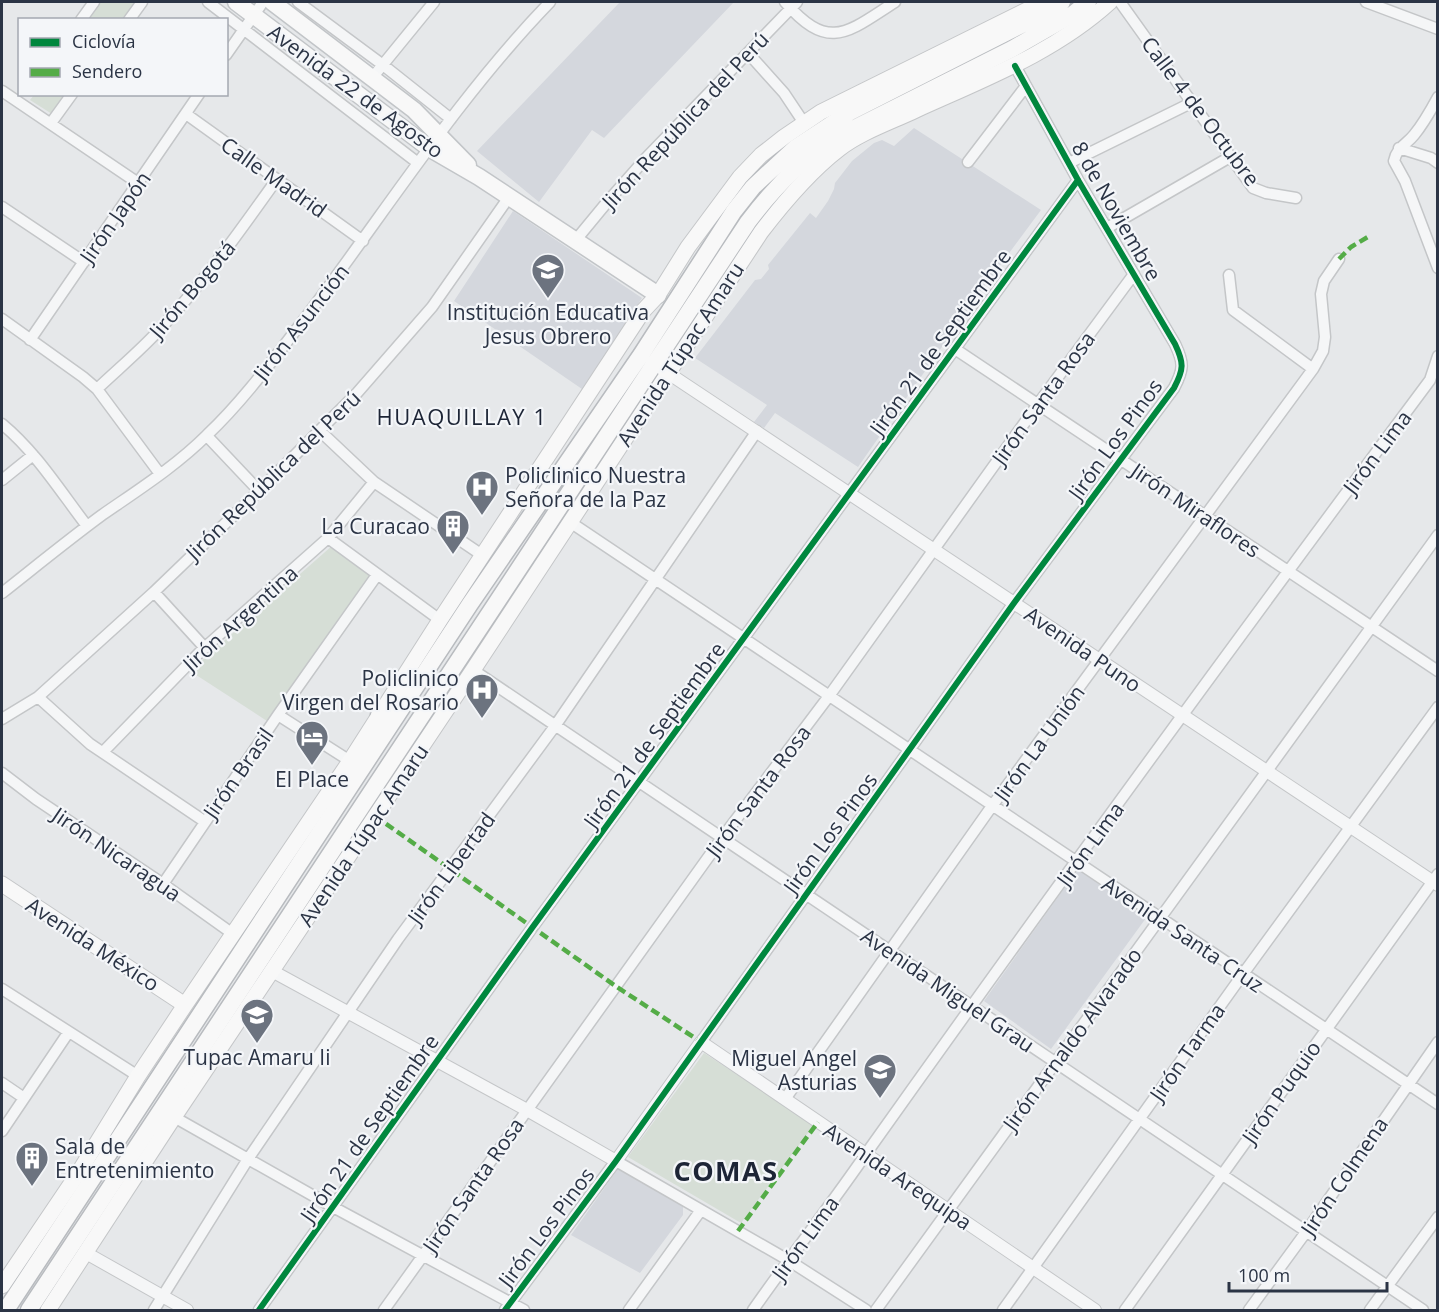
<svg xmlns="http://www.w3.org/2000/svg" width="1439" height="1312" font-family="'Open Sans',sans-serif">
<rect width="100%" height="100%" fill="#e6e8ea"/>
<path fill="#d4d7dd" d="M620,2H734L604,138L592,130L539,202L477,151Z
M914,128L1041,210L981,291L858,467L775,413L764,428L754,422L767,405L695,358L755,280L761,279L769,269L768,265L810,213L816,218L828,201L834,189L835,183L852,161L874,143L882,140L894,146Z
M513,211L642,298L582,389L454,301Z
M1078,869L1146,918L1051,1049L984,1001Z
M618,1169L683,1204V1215L640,1273L571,1235Z"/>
<path fill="#d6ded6" d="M101,2H135L122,19H88Z
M34,95H66L52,114L30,100Z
M333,545L371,576L267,721L190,671Z
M704,1053L814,1125L741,1223L628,1157Z"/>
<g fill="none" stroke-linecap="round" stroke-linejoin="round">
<defs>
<path id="minor" d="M208,2L418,163
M298,2L383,65L451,119
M785,2C829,53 848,32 895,2
M1120,2L1253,188L1266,193L1296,198
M1366,2L1438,29
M81,20L94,2
M129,20L142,2
M748,53L784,93L804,123
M226,55L263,2
M372,78L434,2
M2,91L138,183
M1438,97C1431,110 1423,124 1414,135C1406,145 1397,147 1394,161L1405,181L1438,268
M186,114L363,241
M51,123L72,94
M1399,148L1431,158L1438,163
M968,162L1026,86
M1069,163L1193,102
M2,207L84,262
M1107,228L1230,157
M575,241L608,201L647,157L797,2
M1229,275L1233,310L1313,369
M2,319L83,377L97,389L160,474
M30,340L199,94
M955,349L1438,671
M97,389C118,369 141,350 160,329C204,282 240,231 277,179
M2,424C36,452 60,491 87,526
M320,431L374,482L482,555
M207,436L259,491
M2,480L33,455
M570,522L1438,1104
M328,538L440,620
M154,592L205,648
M2,593C35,567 68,540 102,515C138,490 176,466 207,435C244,400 275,357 306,317C386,211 458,97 550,2
M473,670L1423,1310
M38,697L90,744L204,821
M278,715L350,761
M2,719L38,697L154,592L259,491L357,393L432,307L509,197
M103,752L202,650L328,538L374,482
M2,773L36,799L163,884L233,934
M163,884L278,715L377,575
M2,989L138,1076
M701,1042L1014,603L1174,388C1184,369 1184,363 1175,344L1078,180L1015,66
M2,1083L24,1098
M785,1099L992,806L1313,369L1323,351L1325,337L1321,294L1324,281L1339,259
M174,1117L333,1207L524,1310
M2,1131L68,1033
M154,1310L248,1159L398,939L555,726L757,431
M259,1310L532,928L1078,180
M384,1310L722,838L829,696L1038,404L1134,274
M505,1310L616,1161L788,1260L866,1310
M629,1310L701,1210
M753,1310C790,1257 831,1205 868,1151C1052,892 1240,635 1430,380L1438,356
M876,1310L1438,535
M1003,1310L1243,974L1438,707
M1125,1310L1438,874
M1249,1310L1306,1232L1438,1042
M1370,1310L1438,1217"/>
<path id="tertiary" d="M662,369L1438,885
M272,971L527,1110L616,1161L701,1042L1095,1310
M86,1253L187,1310"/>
<path id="secondary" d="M2,884L185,1005
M2,1286L79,1172L138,1076L185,1005L350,761L440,620L643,311L658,295L688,247L740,177L761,155L784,137L821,112L1043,2
M48,1310L174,1117L473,670L761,232C784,202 809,172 839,149C861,132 891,122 916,110C984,79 1054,53 1110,2"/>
<path id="primary" d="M236,2L429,148L479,177L658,295
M272,2L414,110L468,165"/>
<path id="trunk" d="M379,715L407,683
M6,1310L470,604L641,355L734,211L753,187L795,148L850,112L1041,15L1062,2
M29,1310L748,222C772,190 798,163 831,140L1012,49L1073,14L1088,2"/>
</defs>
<use href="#minor" stroke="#c4c6c8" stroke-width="13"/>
<use href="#tertiary" stroke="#c4c6c8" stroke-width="14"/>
<use href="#secondary" stroke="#c4c6c8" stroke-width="17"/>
<use href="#primary" stroke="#c2c5c8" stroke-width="19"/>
<use href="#trunk" stroke="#b8bbbf" stroke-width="19"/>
<use href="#minor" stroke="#f5f6f7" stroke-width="10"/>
<use href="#tertiary" stroke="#f5f6f7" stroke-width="12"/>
<use href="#secondary" stroke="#f8f8f8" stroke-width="15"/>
<use href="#primary" stroke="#f8f8f8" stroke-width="16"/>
<use href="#trunk" stroke="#f8f8f8" stroke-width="16"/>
<path stroke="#54ac47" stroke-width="4.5" stroke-dasharray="9 4.5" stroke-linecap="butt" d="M1339,259L1351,247L1371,235
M375,816L617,987L701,1042
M738,1231L818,1122"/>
<defs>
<path id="cycleway" d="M259,1310L532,928L1078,180
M505,1310L616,1161L1014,603L1174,388C1184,369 1184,363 1175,344L1078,180L1015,66"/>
</defs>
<use href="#cycleway" stroke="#f4f6f9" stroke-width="10"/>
<use href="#cycleway" stroke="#00873e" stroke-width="6"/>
</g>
<defs>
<symbol id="school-pin" viewBox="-11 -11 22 30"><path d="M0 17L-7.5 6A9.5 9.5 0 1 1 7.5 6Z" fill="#6c737f" stroke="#f4f6f9"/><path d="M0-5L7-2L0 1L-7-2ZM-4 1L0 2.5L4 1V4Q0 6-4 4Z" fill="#fff"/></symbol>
<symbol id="hospital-pin" viewBox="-11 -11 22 30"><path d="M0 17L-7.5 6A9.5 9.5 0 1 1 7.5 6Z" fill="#6c737f" stroke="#f4f6f9"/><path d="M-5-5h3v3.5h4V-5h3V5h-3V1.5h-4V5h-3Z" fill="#fff"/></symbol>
<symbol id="building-pin" viewBox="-11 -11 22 30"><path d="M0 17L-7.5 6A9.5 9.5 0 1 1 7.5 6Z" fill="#6c737f" stroke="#f4f6f9"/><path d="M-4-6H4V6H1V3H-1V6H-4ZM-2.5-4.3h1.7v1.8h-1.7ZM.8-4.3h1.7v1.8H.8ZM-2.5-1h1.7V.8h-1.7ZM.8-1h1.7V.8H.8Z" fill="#fff"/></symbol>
<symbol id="hotel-pin" viewBox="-11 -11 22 30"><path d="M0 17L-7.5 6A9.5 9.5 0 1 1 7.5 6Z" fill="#6c737f" stroke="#f4f6f9"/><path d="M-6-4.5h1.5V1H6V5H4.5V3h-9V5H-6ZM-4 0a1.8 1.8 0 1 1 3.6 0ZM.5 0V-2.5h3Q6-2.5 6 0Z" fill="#fff"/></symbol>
</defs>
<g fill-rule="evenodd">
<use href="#school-pin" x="529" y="251" width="38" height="52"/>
<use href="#hospital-pin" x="463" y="468" width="38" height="52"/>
<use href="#building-pin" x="434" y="507" width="38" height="52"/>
<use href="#hospital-pin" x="463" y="671" width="38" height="52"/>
<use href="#hotel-pin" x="293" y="718" width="38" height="52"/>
<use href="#school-pin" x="238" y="996" width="38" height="52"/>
<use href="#school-pin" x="861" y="1051" width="38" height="52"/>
<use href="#building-pin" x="13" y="1139" width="38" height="52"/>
</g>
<g text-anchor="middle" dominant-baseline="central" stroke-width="4.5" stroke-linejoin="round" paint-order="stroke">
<g font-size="21" fill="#2b3445" stroke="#f4f6f9">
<text transform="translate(356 91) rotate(36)">Avenida 22 de Agosto</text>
<text transform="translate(1201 111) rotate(53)">Calle 4 de Octubre</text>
<text transform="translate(685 120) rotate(-47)">Jirón República del Perú</text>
<text transform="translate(274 177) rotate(35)">Calle Madrid</text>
<text transform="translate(1117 211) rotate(60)">8 de Noviembre</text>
<text transform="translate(115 217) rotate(-55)">Jirón Japón</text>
<text transform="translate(192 289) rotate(-50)">Jirón Bogotá</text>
<text transform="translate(301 322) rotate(-52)">Jirón Asunción</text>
<text transform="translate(940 342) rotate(-54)">Jirón 21 de Septiembre</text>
<text transform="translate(680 354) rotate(-57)">Avenida Túpac Amaru</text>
<text transform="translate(1043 398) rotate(-54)">Jirón Santa Rosa</text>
<text transform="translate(1115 439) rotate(-54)">Jirón Los Pinos</text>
<text transform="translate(1377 452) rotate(-53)">Jirón Lima</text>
<text transform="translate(273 475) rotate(-44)">Jirón República del Perú</text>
<text transform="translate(1196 510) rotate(34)">Jirón Miraflores</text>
<text transform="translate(240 618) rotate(-42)">Jirón Argentina</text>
<text transform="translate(1083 649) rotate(34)">Avenida Puno</text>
<text transform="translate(654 735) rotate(-54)">Jirón 21 de Septiembre</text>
<text transform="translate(1039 743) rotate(-54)">Jirón La Unión</text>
<text transform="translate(238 773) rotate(-55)">Jirón Brasil</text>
<text transform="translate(758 791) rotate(-53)">Jirón Santa Rosa</text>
<text transform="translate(830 833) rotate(-54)">Jirón Los Pinos</text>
<text transform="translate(363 835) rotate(-56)">Avenida Túpac Amaru</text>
<text transform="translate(1090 844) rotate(-54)">Jirón Lima</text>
<text transform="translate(117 854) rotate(34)">Jirón Nicaragua</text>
<text transform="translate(451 868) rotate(-54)">Jirón Libertad</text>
<text transform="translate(1183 934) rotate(34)">Avenida Santa Cruz</text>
<text transform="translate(93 944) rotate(33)">Avenida México</text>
<text transform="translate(948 990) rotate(34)">Avenida Miguel Grau</text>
<text transform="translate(1072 1039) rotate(-54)">Jirón Arnaldo Alvarado</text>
<text transform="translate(1187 1052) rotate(-55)">Jirón Tarma</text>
<text transform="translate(1281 1092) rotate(-55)">Jirón Puquio</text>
<text transform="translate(369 1128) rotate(-55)">Jirón 21 de Septiembre</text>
<text transform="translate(898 1176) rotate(34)">Avenida Arequipa</text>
<text transform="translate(1344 1176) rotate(-56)">Jirón Colmena</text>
<text transform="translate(473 1185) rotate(-55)">Jirón Santa Rosa</text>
<text transform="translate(546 1227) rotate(-53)">Jirón Los Pinos</text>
<text transform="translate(805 1238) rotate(-54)">Jirón Lima</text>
</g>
<g font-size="21" fill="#2b3445" stroke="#f4f6f9">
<text x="548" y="312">Institución Educativa<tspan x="548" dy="24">Jesus Obrero</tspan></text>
<text x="505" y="475" text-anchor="start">Policlinico Nuestra<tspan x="505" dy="24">Señora de la Paz</tspan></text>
<text x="430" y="526" text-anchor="end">La Curacao</text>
<text x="459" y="678" text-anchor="end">Policlinico<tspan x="459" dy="24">Virgen del Rosario</tspan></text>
<text x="312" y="779">El Place</text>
<text x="257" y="1057">Tupac Amaru Ii</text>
<text x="857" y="1058" text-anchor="end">Miguel Angel<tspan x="857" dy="24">Asturias</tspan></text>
<text x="55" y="1146" text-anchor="start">Sala de<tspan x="55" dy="24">Entretenimiento</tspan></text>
</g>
<g font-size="22" letter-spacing="1.5" fill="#1d2536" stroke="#f4f6f9">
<text x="462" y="416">HUAQUILLAY 1</text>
</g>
<g font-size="27" font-weight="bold" letter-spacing="1.5" fill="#1d2536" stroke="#f4f6f9">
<text x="726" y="1170">COMAS</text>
</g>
</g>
<rect width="1439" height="1312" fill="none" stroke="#2b3445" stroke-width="6"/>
<rect x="18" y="18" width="210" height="78" fill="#f4f6f9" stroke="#a4a8b1" stroke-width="1.5"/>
<rect x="30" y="38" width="30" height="9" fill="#00873e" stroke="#a4a8b1" stroke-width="1.5"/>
<text x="72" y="48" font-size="18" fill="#2b3445">Ciclovía</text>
<rect x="30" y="68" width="30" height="9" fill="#54ac47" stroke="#a4a8b1" stroke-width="1.5"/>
<text x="72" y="78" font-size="18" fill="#2b3445">Sendero</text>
<path d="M1229 1282v9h158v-9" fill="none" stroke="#2b3445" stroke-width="3"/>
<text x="1238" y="1282" font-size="18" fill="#2b3445" stroke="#f4f6f9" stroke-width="4.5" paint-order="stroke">100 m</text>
</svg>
